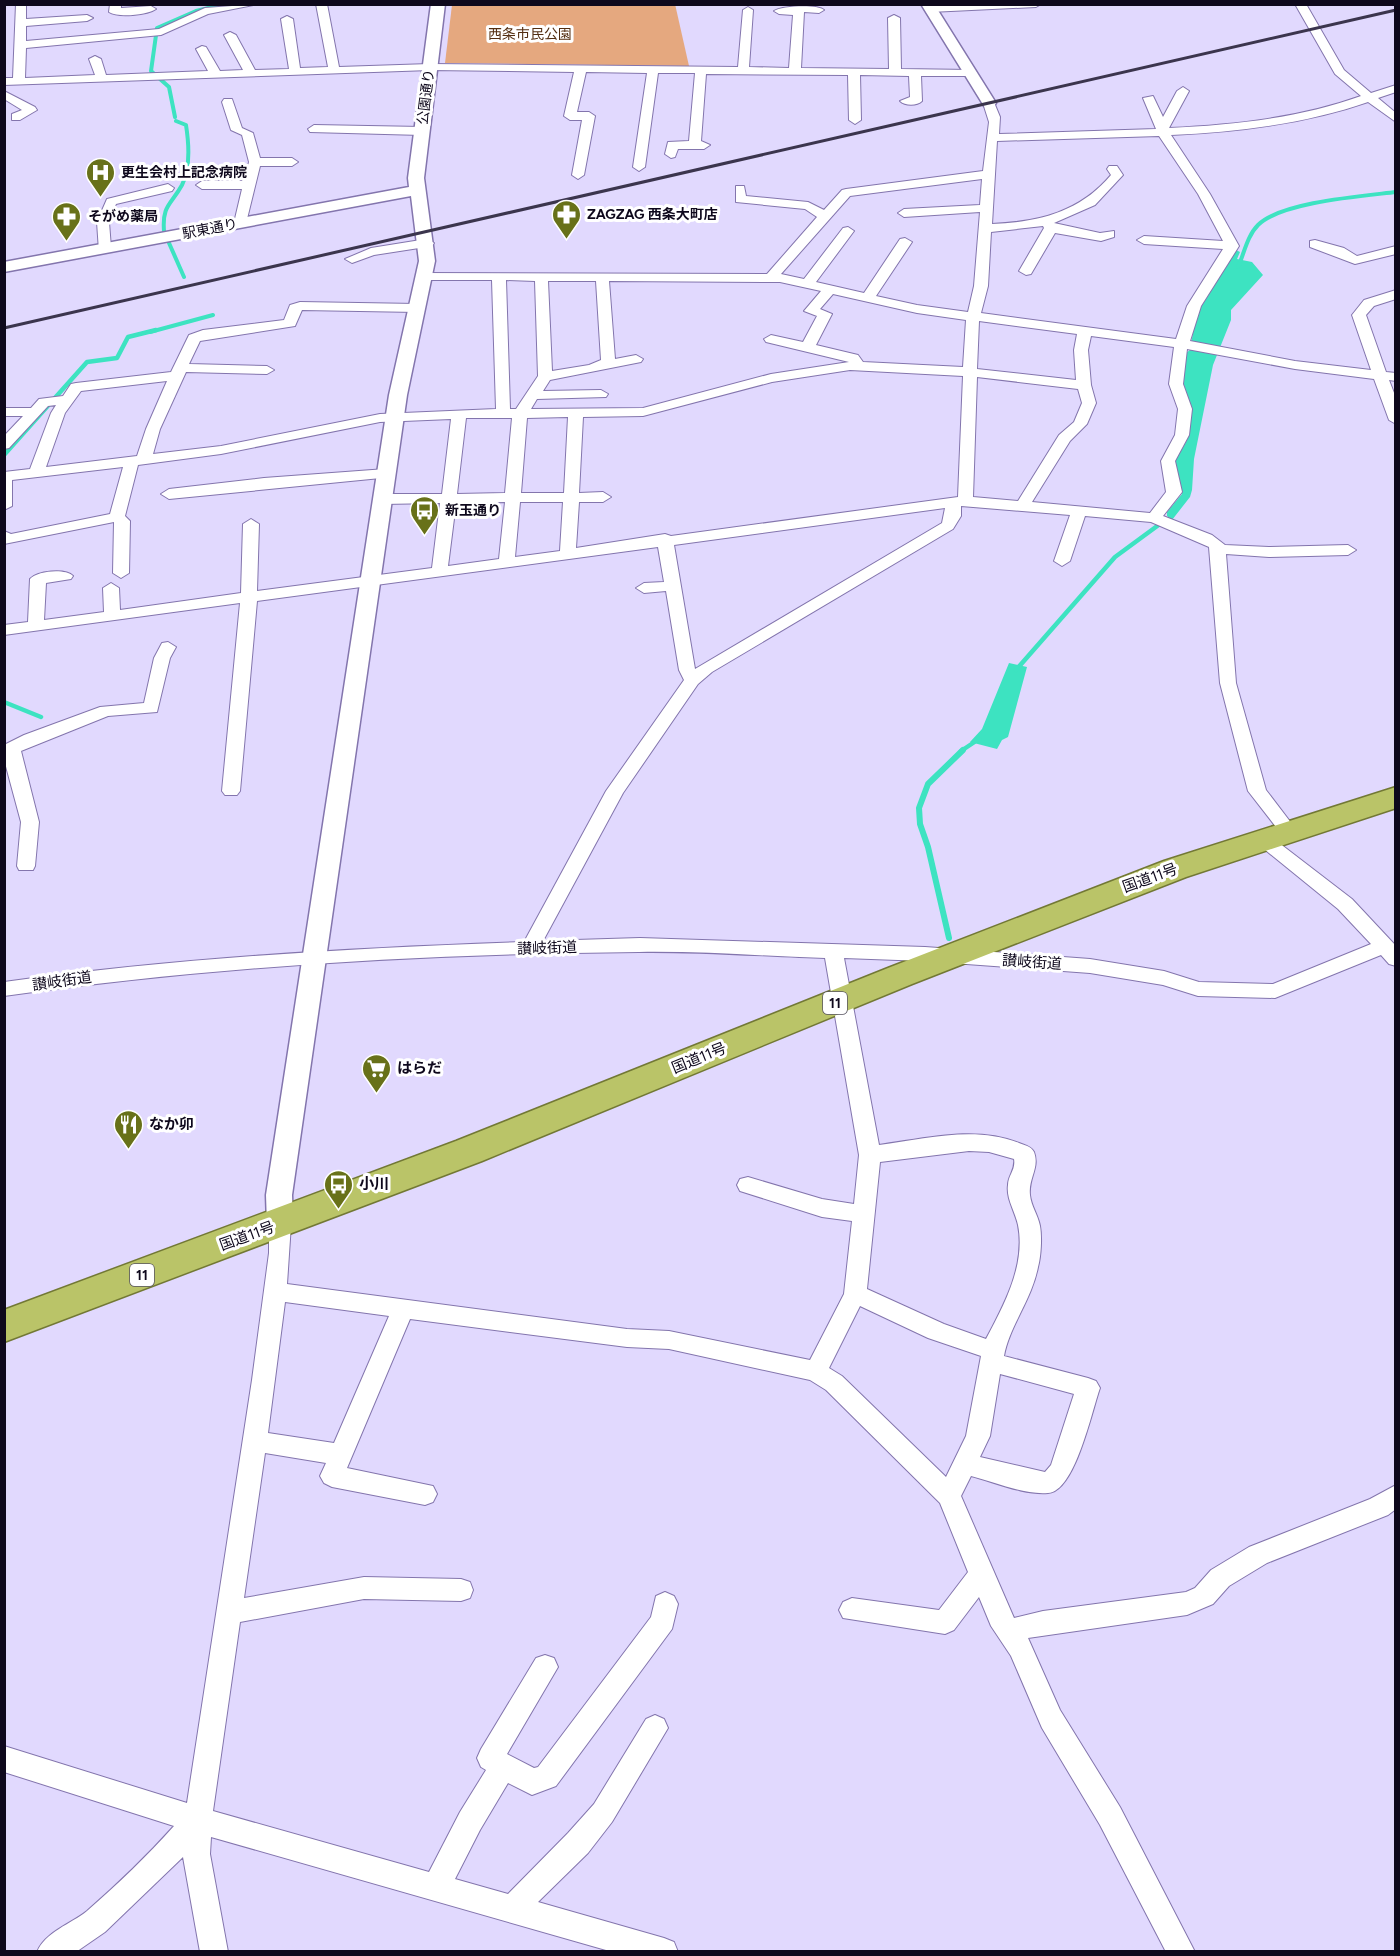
<svg xmlns="http://www.w3.org/2000/svg" width="1400" height="1956" font-family="Figtree,'Noto Sans JP',sans-serif">
<rect width="100%" height="100%" fill="#e1d9fe"/>
<path fill="#e5a87f" d="M675,4L689,66L445,63L452,5Z"/>
<path fill="#3de3c1" d="M1236,250L1240,252L1237,259L1252,262L1263,275L1231,310V320L1213,365L1194,459L1192,490L1190,497L1172,520L1167,516V512L1182,494L1176,477V459L1186,442L1192,409L1182,380L1186,353L1190,350L1196,315Z
M1009,663L1027,667L1008,737L1002,740L997,749L970,742L982,729Z"/>
<g fill="none" stroke-linecap="round" stroke-linejoin="round">
<path stroke="#3de3c1" stroke-width="4" d="M175,117L169,87L151,71L157,28L196,11L225,4
M164,231C162,205 171,205 182,185C191,167 189,144 186,125L176,121
M169,243L184,277
M1238,267C1244,254 1247,236 1258,225C1281,202 1363,196 1396,192
M150,332L213,315"/>
<path stroke="#3de3c1" stroke-width="4.5" d="M4,455L87,362L117,358L128,337L156,330
M1016,670L1115,557L1164,521
M4,702L41,717
M961,751L979,739"/>
<path stroke="#3de3c1" stroke-width="6" d="M949,938L928,847L920,824L919,808L928,784L963,750"/>
<defs>
<path id="minor" d="M16,4H26V19L87,15L93,18L87,21L26,26V41L159,29L205,8L259,4L208,14L161,35L26,48L25,78L95,75L89,59L95,56L101,59L106,75L208,71L196,49L202,46L206,47L220,71L243,70L224,35L230,32L236,35L255,70L289,69L281,19L287,16L293,19L300,68L328,67L316,4H327L339,67L430,64L738,67L743,10L748,7L753,10L749,67L789,68L793,15L779,14L774,11C781,6 817,4 824,10L819,13L804,12L801,68L889,69L888,18L894,15L900,18L901,69L971,70L977,73L971,76H921L922,101C917,106 905,106 900,101L910,97L909,76L860,75L861,120L855,124L849,120L848,75L706,74L701,141L710,145L704,149H678L675,157L671,158L665,154L668,142L689,141L695,73H658L645,167L639,171L633,167L647,73L586,72L577,112H589L595,116L584,175L578,179L572,175L582,120H570L564,116L574,72L430,70L4,85V78H13Z
M110,4H121V8L151,6L156,9C148,15 118,18 109,12Z
M956,4H1041L1036,7L930,12L925,9L930,6Z
M1295,4H1306L1344,70L1371,93L1396,85V92L1378,98L1396,113V122L1368,102C1305,124 1237,132 1171,135L1210,194L1239,246L1201,306L1190,341L1295,361L1371,370L1352,315L1364,300L1396,290V299L1374,306L1366,315L1386,372L1396,373V381L1389,380L1396,398V424L1389,420L1374,379L1295,369L1187,349L1183,384L1192,409L1189,435L1175,461L1182,492L1163,516L1212,535L1225,545L1269,547L1348,545L1356,550L1348,555L1269,557L1226,554L1236,683L1266,790L1295,828L1298,832L1295,836H1283L1248,791L1220,683L1209,547L1151,522L1085,516L1070,561L1062,566L1054,561L1070,515L961,506V516L953,529L712,672L698,684L623,793L543,941L640,938L925,947L1090,959L1164,971L1199,982L1273,984L1371,944L1338,909L1258,844L1255,840L1258,836H1270L1352,899L1396,946V966L1389,964L1381,955L1275,998L1198,996L1163,985L1090,973L925,961L844,958L879,1145C924,1139 975,1125 1019,1143C1024,1145 1031,1146 1034,1152C1040,1168 1028,1178 1030,1195C1031,1206 1038,1215 1040,1226C1042,1237 1041,1256 1038,1267C1032,1299 1009,1327 1004,1356L1088,1378L1096,1381L1100,1388C1092,1410 1075,1492 1048,1493C1023,1495 995,1482 971,1476L961,1496L1014,1618L1043,1611L1186,1592L1195,1588L1211,1570L1249,1547L1370,1499L1396,1485V1509L1388,1515L1267,1563L1229,1586L1213,1604L1187,1615L1028,1638L1060,1710L1120,1807L1195,1952H1166L1100,1825L1042,1728L1011,1656L991,1626L979,1597L954,1630L945,1634L843,1618L839,1610L843,1602L852,1598L939,1610L968,1572L940,1503L826,1390L810,1380L669,1349L627,1347L410,1319L347,1468L433,1486L437,1494L433,1502L425,1505L332,1487L324,1483L320,1476L326,1463L265,1453L244,1598L364,1577L461,1579L470,1582L473,1590L470,1598L461,1601L364,1599L240,1622L213,1811L429,1872L460,1812L486,1770L481,1767L477,1758L481,1749L536,1658L545,1655L554,1658L558,1667L507,1754L534,1768L538,1767L651,1617L656,1596L665,1592L674,1596L678,1604L672,1629L556,1786L532,1795L508,1783L480,1830L455,1879L508,1894L568,1833L594,1804L646,1719L655,1715L664,1719L668,1728L612,1822L588,1853L538,1902L664,1938L674,1942L678,1952H613L211,1837L210,1854L228,1952H200L183,1857L105,1932L76,1952H37C45,1932 71,1924 87,1911C118,1884 147,1856 174,1826L4,1772V1746L187,1803L252,1380L269,1253V1224L272,1218L280,1215L288,1218L291,1224L287,1284L627,1329L669,1331L810,1360L844,1294L852,1221L822,1217L740,1191L737,1185L740,1179L748,1177L822,1199L854,1204L859,1155L825,958C763,956 700,951 639,952C427,954 214,966 4,996V982C177,958 350,948 524,942L606,791L684,680L679,670L666,591L644,593L636,588L644,583L664,582L658,547L257,601L240,791L237,795H225L222,791L240,603L4,635V625L28,622L30,579C37,571 65,568 73,576L71,579L46,583L44,620L104,612L103,588L111,583L119,588L120,610L241,593L243,524L251,519L259,524L257,591L432,568L440,503L382,504L374,499L382,494H442L451,419L380,422L221,454L138,465L125,516L130,521L129,573L121,578L113,573L114,522L4,544V531L11,534L110,514L123,467L12,480V506L4,510V472L30,469L51,413L56,405L48,406L9,448L4,449V436L23,416H4V408H31L39,399L63,396L71,384L76,383L171,372L189,335L203,330L284,320L290,305L300,302L417,304L424,308L417,312L302,310L295,326L200,341L189,364L267,366L274,370L267,374L186,372L160,429L153,454L221,446L380,414L496,409L492,280H423L416,276L418,273L767,274L817,217L805,209L736,202V186H744L746,196L808,202L824,210L842,190L846,189L983,171L989,122L983,103L989,99L993,100L1000,117L999,134L1156,129L1143,98L1153,96L1163,117L1177,91L1183,87L1189,91L1169,128C1234,125 1300,118 1361,96L1335,74ZM1159,136L1198,194L1223,241L1144,236L1137,240L1144,244L1223,249L1187,306L1176,339L981,313L988,286L991,232L1043,226L1044,228L1019,271L1026,275L1031,274L1055,233L1101,241L1114,237V231L1100,233L1054,223L1095,205L1123,175L1117,166H1109L1107,169L1111,175C1080,212 1039,222 992,224L997,141ZM982,179L980,205L904,209L898,213L904,217L980,212L974,286L968,312L917,305L876,296L912,242L905,238L900,239L864,293L816,282L854,231L848,227L843,228L804,279L781,274L850,196ZM506,280L535,281L538,376L516,409H510ZM548,281H596L601,360L589,365L552,371ZM609,281L780,282L821,291L804,311L817,316L803,342L771,335L764,339L766,342L849,362L771,374L643,408L531,409L537,399L606,397L608,394L601,390L543,391L550,380L641,362L643,359L636,355L615,359ZM833,294L917,313L966,320L963,367L863,362L858,355L816,345L832,314L820,309ZM979,321L1077,334L1074,350L1076,380L977,369ZM1091,336L1174,347L1169,384L1178,409L1175,435L1161,461L1166,492L1150,513L1032,502L1070,441L1087,424L1096,403L1091,385L1088,350ZM850,370L963,376L958,497L671,536L665,534L576,548L579,502H603L611,497L603,492L579,493L583,417L643,416L772,382ZM977,377L1078,389L1082,403L1074,422L1059,435L1018,501L973,497ZM167,381L146,429L137,456L46,467L65,413L81,391ZM568,417L564,493H521L527,418ZM466,418H512L505,493L457,494ZM505,502L499,559L448,566L456,503ZM520,502H563L560,551L515,557ZM945,508L942,523L695,669L674,545ZM969,1151L989,1152L1014,1159C1016,1170 1008,1175 1008,1185C1006,1199 1015,1211 1018,1225C1026,1265 1004,1305 986,1339L944,1324L867,1289L880,1162ZM285,1302L389,1316L334,1443L268,1433ZM860,1306L928,1338L981,1356L966,1436L946,1477L842,1376L829,1368ZM1000,1374L1074,1394L1051,1465L1045,1472L980,1457L990,1436Z
M4,91L35,107L37,110L20,120H12V114L22,110L4,99Z
M224,99H232L242,128L253,133L260,158H292L298,162L292,166H260L246,223L240,227L234,223L242,189H202L196,185L202,181H244L249,162L242,135L231,130L222,102Z
M314,125L422,127L428,131L422,135L310,132L308,129Z
M168,184L174,188L172,191L116,204L109,222L111,248L104,252L99,251L97,222L107,199Z
M427,239L434,243L432,246L374,255L352,263L345,259L371,248Z
M1315,240L1344,248L1357,256L1396,246V254L1355,264L1310,247V241Z
M386,469L394,474L391,477L169,499L161,494L169,489L264,478Z
M168,642L176,647L170,658L157,712L108,716L21,751L39,822L35,866L33,870H19L17,866L21,822L4,759V745L24,735L100,707L144,703L154,658L162,643Z"/>
<path id="tertiary" d="M431,4H445L424,178L435,261L407,395L292,1195L293,1224L289,1232L280,1235L271,1232L267,1224L266,1195L389,395L419,261L411,196L4,272V262L409,187L408,178Z
M921,4H934L996,103L994,106H984Z"/>
<path id="trunk" d="M1396,787V808L1186,877L912,984L482,1161L4,1342V1310L456,1141L888,968L1164,861Z"/>
</defs>
<use href="#minor" stroke="#8375ad" stroke-width="2"/>
<use href="#tertiary" stroke="#8375ad" stroke-width="3"/>
<use href="#trunk" stroke="#727835" stroke-width="3"/>
<use href="#minor" fill="#fff" fill-rule="evenodd"/>
<use href="#tertiary" fill="#fff" fill-rule="evenodd"/>
<use href="#trunk" fill="#bac468" fill-rule="evenodd"/>
<path stroke="#3b354d" stroke-width="3" d="M4,328L1396,10"/>
</g>
<defs>
<symbol id="hospital-pin" viewBox="-11 -11 22 30"><path d="M0 17L-7.5 6A9.5 9.5 0 1 1 7.5 6Z" fill="#687119" stroke="#fff"/><path d="M-5-5h3v3.5h4V-5h3V5h-3V1.5h-4V5h-3Z" fill="#fff"/></symbol>
<symbol id="pharmacy-pin" viewBox="-11 -11 22 30"><path d="M0 17L-7.5 6A9.5 9.5 0 1 1 7.5 6Z" fill="#687119" stroke="#fff"/><path d="M-2-6h4v4h4v4h-4v4h-4v-4h-4v-4h4Z" fill="#fff"/></symbol>
<symbol id="bus-pin" viewBox="-11 -11 22 30"><path d="M0 17L-7.5 6A9.5 9.5 0 1 1 7.5 6Z" fill="#687119" stroke="#fff"/><path d="M-5-6H5V4H4V6H2V4H-2V6H-4V4H-5ZM-3.5-4V0h7V-4ZM-3.5 1.2v1.5H-2V1.2ZM2 1.2v1.5H3.5V1.2Z" fill="#fff"/></symbol>
<symbol id="supermarket-pin" viewBox="-11 -11 22 30"><path d="M0 17L-7.5 6A9.5 9.5 0 1 1 7.5 6Z" fill="#687119" stroke="#fff"/><path d="M-6-5.5h2.5l.6 2H6L4.5 2H-2.5L-4.4-4H-6ZM-1.5 3.2a1.3 1.3 0 1 0 .1 0ZM3 3.2a1.3 1.3 0 1 0 .1 0Z" fill="#fff"/></symbol>
<symbol id="restaurant-pin" viewBox="-11 -11 22 30"><path d="M0 17L-7.5 6A9.5 9.5 0 1 1 7.5 6Z" fill="#687119" stroke="#fff"/><path d="M-5-6h1v4h1v-4h1v4h1v-4h1v5L-1.5 .5V6h-2V.5L-5-1ZM5-6V6H3V1.5H1.5Q1.5-4 5-6Z" fill="#fff"/></symbol>
</defs>
<g fill-rule="evenodd">
<use href="#hospital-pin" x="84" y="156" width="33" height="45"/>
<use href="#pharmacy-pin" x="550" y="198" width="33" height="45"/>
<use href="#pharmacy-pin" x="50" y="200" width="33" height="45"/>
<use href="#bus-pin" x="408" y="494" width="33" height="45"/>
<use href="#supermarket-pin" x="360" y="1052" width="33" height="45"/>
<use href="#restaurant-pin" x="112" y="1108" width="33" height="45"/>
<use href="#bus-pin" x="322" y="1168" width="33" height="45"/>
</g>
<g text-anchor="middle" dominant-baseline="central" stroke-width="6" stroke-linejoin="round" paint-order="stroke">
<g font-size="14" fill="#532e11" stroke="#fff">
<text x="530" y="34">西条市民公園</text>
</g>
<g font-size="14" fill="#0e081c" stroke="#fff">
<text transform="translate(426 97) rotate(-83)">公園通り</text>
<text transform="translate(210 229) rotate(-11)">駅東通り</text>
</g>
<g font-size="14" font-weight="bold" fill="#0e081c" stroke="#fff" text-anchor="start">
<text x="121" y="172">更生会村上記念病院</text>
<text x="587" y="214">ZAGZAG 西条大町店</text>
<text x="88" y="216">そがめ薬局</text>
<text x="445" y="510">新玉通り</text>
</g>
<g fill="#fff" stroke="#565260" stroke-width="1.5">
<rect x="823" y="992" width="24" height="22" rx="4.5"/>
<rect x="130" y="1264" width="24" height="22" rx="4.5"/>
</g>
<g font-size="14" font-weight="bold" fill="#0e081c">
<text x="835" y="1003">11</text>
<text x="142" y="1275">11</text>
</g>
<g font-size="15" fill="#0e081c" stroke="#fff">
<text transform="translate(1150 878) rotate(-20)">国道11号</text>
<text transform="translate(547 948) rotate(-2)">讃岐街道</text>
<text transform="translate(1032 962) rotate(4)">讃岐街道</text>
<text transform="translate(62 981) rotate(-8)">讃岐街道</text>
<text transform="translate(699 1058) rotate(-22)">国道11号</text>
<text transform="translate(247 1236) rotate(-20)">国道11号</text>
</g>
<g font-size="15" font-weight="bold" fill="#0e081c" stroke="#fff" text-anchor="start">
<text x="397" y="1068">はらだ</text>
<text x="149" y="1124">なか卯</text>
<text x="359" y="1184">小川</text>
</g>
</g>
<rect width="1400" height="1956" fill="none" stroke="#0e081c" stroke-width="12"/>
</svg>
